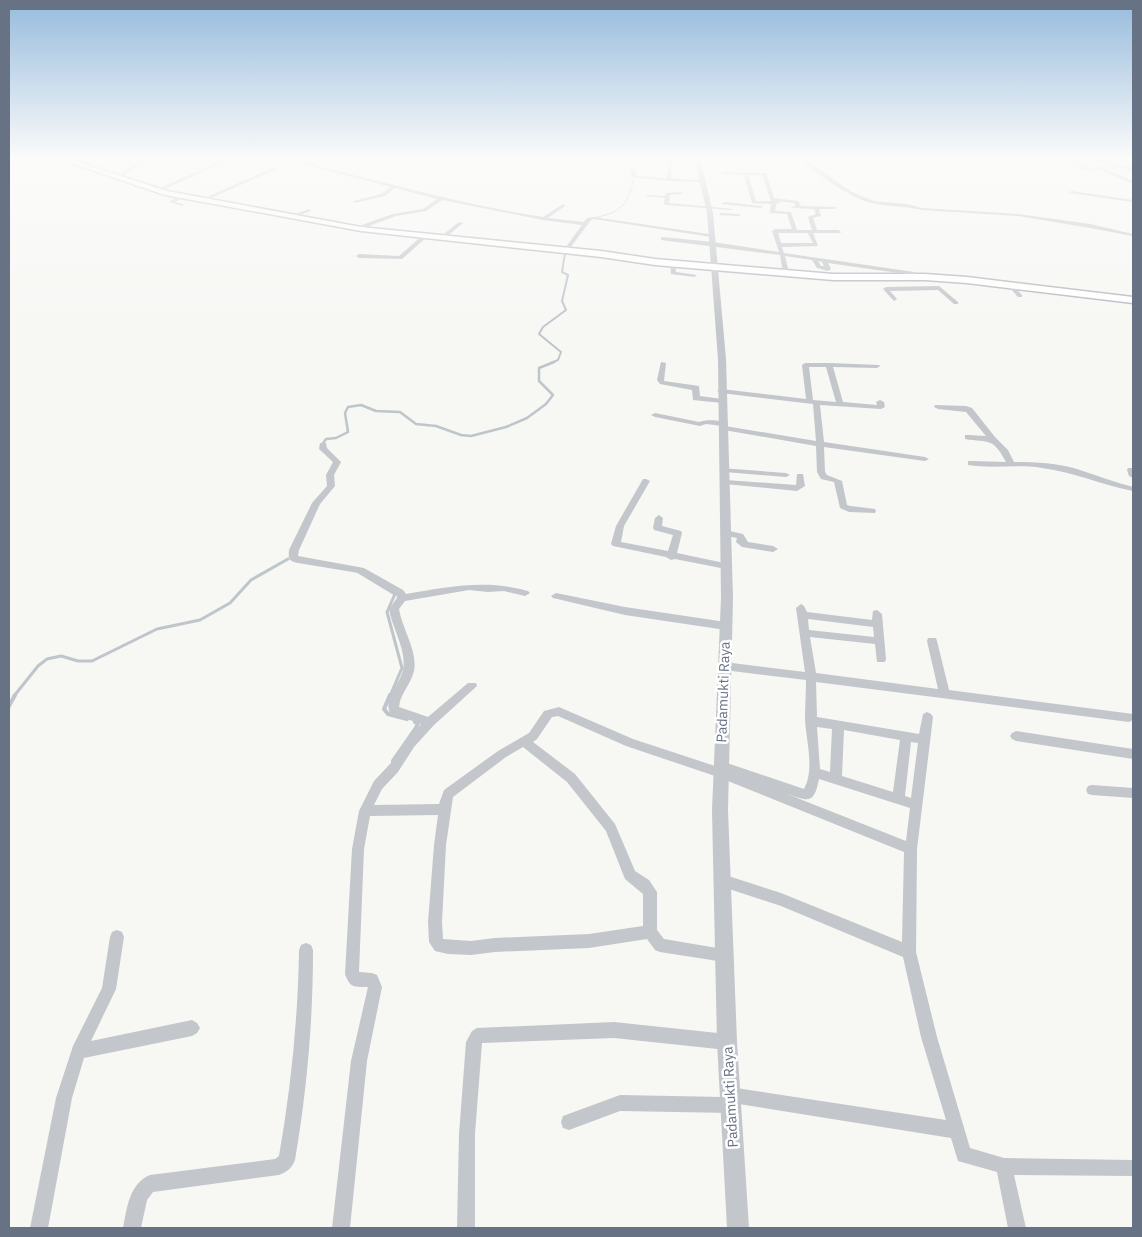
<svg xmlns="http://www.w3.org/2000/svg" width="1142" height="1237" font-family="'IBM Plex Sans',sans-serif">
<rect width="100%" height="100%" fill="#f7f7f4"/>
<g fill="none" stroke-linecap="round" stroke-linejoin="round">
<path stroke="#bec6cc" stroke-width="1" d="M566,248L587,219C635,212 627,196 640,157"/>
<path stroke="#bec6cc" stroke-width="2" d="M551,363L558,360L561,352L539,334L543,327L566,310L562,301L568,275L562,272L566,247"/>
<path stroke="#bec6cc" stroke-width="2.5" d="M322,445L326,439L336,438L348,432L345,413L348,407L361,405L376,411L400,412L416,424L436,426L461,435L471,436L506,427L527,418L546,404L553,395L539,381V368L554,362"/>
<path stroke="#bec6cc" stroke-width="3" d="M357,571L395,594L387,612L402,668L390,696
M14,696L38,666L47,659L61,656L78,661H92L157,629L200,620L230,603L251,580L288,559"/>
<path stroke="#bec6cc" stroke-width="4" d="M390,695L384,709L388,714L407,719
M9,706L15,695
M393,761L416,728L418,723L415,722"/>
<defs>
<path id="primary" d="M53,157H63L167,191L361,227L601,251L655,259L833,274H925L967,277L1133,297V303L967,283L925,280H833L655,265L601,257L361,231L165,195Z"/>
</defs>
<use href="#primary" stroke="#b6b9be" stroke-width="3"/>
<path fill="#c3c6ca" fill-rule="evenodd" d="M149,157H154L118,178L114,177Z
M229,157L251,159H231L158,192L154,191Z
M275,157H283L311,164L324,157H329L315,165C391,184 465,205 543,217L563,204L565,206L548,218L584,222L587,218L594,217L715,235L712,237L594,219L591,220L567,252L564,250L582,225L543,220L442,200L426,211L396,216L358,230L356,227L393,214L423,209L437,199L395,188L385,196L354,203V201L381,194L391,187Z
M648,157L672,160L671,178L704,181L702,182L669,181L631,177V169L633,168L635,169L636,176L667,178L669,162L649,159Z
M797,157H802L852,192L874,201L907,204L922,208L1018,214L1090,224L1133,234V236L1090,228L1018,216L922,210C906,206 889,207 872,203C849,198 816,173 797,157Z
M1055,157H1061L1090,169L1116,164V166L1103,168L1133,181V184L1100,170L1088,171L1059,159L1045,163L1043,162Z
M1108,157H1119L1096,161L1094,160Z
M273,168L277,169L204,201L200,200Z
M723,172L766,173L774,198L798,201L801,206L837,207L835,209H819L821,216L813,218L817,230H839L841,233H813L818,246L782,247L784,253L914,272L921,277L918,279L912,275L828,263L831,269L828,271L817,268L812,260L785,256L789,273L786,275L783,273L780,255L661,240V238L663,237L713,242L779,252L772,231L775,229H792L787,214L770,213L771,204L752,203L744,175L721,174ZM748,175H762L771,201H756ZM776,201L794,203L796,206L791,207L793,208L814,209L816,214L808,217L812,230H797L791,212L775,211L776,204L781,203ZM778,233H808L813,243H781ZM818,261L822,262L824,266H821Z
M1071,191L1133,200V202L1069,193Z
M681,192L683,194L670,195L669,203L733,209L731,210L666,205L664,204L665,198L645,196L647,195L665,196L666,193Z
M181,195L183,197L175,202L183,204V206L169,202Z
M724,202L761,206L763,207L761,208L722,204Z
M309,209L311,211L289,218L287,217Z
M721,213L739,214L741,215L739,216L719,215Z
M459,222L463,223L444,239H440V237Z
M423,235L428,236L402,259L359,258L356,256L359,254L399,256Z
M670,262L675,263L676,272L697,275L694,277L671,274Z
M1008,284H1012L1022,295V297H1018L1008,286Z
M939,286L958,302V304H954L938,290L890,291L897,299L894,301L883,289L886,287Z
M661,362L666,363L664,381L699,386L700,396L722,399L726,401L722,403L693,400L692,390L660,384L657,380Z
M829,363L879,365L880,366L877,368L833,367L843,402L877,405L876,402L880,400L884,402L885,407L881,409L820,405L824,442L925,457L929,459L925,461L824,447L825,472L827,475L842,481L847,505L851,506L875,509L876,511L875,513L849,512L840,508L834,482L821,479L817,472L816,446L724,430L720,428L722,426L706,424L700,426L655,417L651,415L655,413L699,422C707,419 721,420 728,424L725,426L816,441L813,404L721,393L717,391L721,389L806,399L802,365L805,363ZM809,367H826L836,402L813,400Z
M935,405L966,406L972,408L995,437L1008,450L1014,462C1035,462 1057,463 1077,469C1096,475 1114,482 1133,487V491C1102,485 1074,472 1042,468C1018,464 992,469 968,465V461H971L1006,462C993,437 989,443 965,439V435H968L986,436L966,412L938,409L934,407Z
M320,443H326L327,448L341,462L334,475L335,486L320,504L299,550L298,556L364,568L403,590L406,594C448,587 486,579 528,591L530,593L525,596L504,591L488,592L469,590L405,601L399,609C402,629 418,651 414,671C411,684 400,694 399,707L428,717L468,683H476L477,686L434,725L414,747L398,772L382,789L374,805L439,804L444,790L498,751L529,733L544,711L559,707L633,739L715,766L717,762L721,761L804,789C815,769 806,741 805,719C805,706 806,693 806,680L724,670L720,669L719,666L720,663L724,662L805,672L796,608L801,604L804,606L807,612L872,620L873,611L877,610L882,614L886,659L885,662H877L875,644L810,637L816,673L938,689L927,641L928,638H936L937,641L949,690L1133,714V720L1129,722L816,682L817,717L919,734L923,714L927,712L931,714L933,717L917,849L916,952L937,1037L970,1148L1004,1158L1133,1160V1176L1014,1175L1026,1228H1008L997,1172L958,1161L951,1138L739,1104L737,1111L731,1113L620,1111L569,1130L563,1128L561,1122L563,1116L620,1095L723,1097L724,1089L730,1087L946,1120L921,1037L903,957L781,906L717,885L715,880L717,875L722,874L781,893L902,942L904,852L718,777L626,746L558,716L552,717L537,739L533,742L575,774L615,824L635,871L649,880L657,892V930L664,939L729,950L731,955L729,960L724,962L660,952L655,950L647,939L589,948L495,952L471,955L448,954L435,951L429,942L428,922L434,845L438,815L370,816L364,849L359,972L372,973L377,975L382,987L367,1061L350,1228H332L351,1061L368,987C354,987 350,988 345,974L352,849L359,811L374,781L390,764L406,741L421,724L390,713C383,698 400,684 403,670C407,650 392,628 389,609L397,598L396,594L359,573L298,563C289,561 288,559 289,550L312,503L327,486L326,475L333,462L319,449ZM808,619L873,627L874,637L809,630ZM817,727L832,729L830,772L820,769ZM844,730L900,740L893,792L842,776ZM911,742L918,743L911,798L905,796ZM523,747L567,782L606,831L625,879L643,894V926L589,934L495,938L471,941L443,939L442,922L446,845L453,797L506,757ZM819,779L910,808L906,841L787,794C808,801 814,805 819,779Z
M721,468L786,473L790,475L786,477L724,472H721Z
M1128,468H1133V478L1129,476L1127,470Z
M797,474H803L805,486L797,491L725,484L721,482L725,480L796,485Z
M643,479H646L650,481L624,526L621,542L668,551L673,535L654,530L653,528L655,518L659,515L663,518L662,526L681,531L682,533L677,553L729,564L731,566L729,568L726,569L675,559L671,560L666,557L613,546L611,544L616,526Z
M725,530L743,534L748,542L773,546L778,549L773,552L742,547L736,542L737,538L722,535L721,533Z
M556,593L625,607L726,622L731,626L726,630L625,615L553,598L551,596Z
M1016,731L1133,749V759L1016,741L1012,739L1010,736L1012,733Z
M1092,785L1133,788V798L1092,795L1088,794L1086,790L1088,786Z
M117,930L122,932L124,937L116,989L91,1041L192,1020L197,1023L200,1028L197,1033L192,1036L84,1058L72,1098L48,1228H30L56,1098L73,1046L102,988L110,937L112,932Z
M306,943L311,945L313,950C313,1021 307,1090 295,1160C292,1168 287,1172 279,1175L153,1192L147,1200L141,1228H123C127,1208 129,1184 150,1175L275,1159L279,1156C291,1087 298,1019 299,950L301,945Z
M614,1022L727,1034L732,1037L735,1042L732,1047L727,1050L614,1038L482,1043L475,1134V1228H457L459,1134L466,1042L472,1031L477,1028Z"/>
<path fill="#c3c6ca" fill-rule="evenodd" d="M694,157H700L713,213L726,359L733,598L728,810L737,1042L749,1228H727L717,1042L712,810L721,598L718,359L707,213Z
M1078,157H1088L1133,167V171Z"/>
<use href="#primary" fill="#fff" fill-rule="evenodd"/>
</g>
<linearGradient id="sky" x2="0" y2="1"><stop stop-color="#97bbdd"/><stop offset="0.48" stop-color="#fbfbfa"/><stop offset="1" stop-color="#fbfbfa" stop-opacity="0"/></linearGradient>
<rect width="1142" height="330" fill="url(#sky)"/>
<g text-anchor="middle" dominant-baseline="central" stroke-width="5" stroke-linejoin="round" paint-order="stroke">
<g font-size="14" fill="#677285" stroke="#fff">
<text transform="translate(723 692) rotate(-88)">Padamukti Raya</text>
<text transform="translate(730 1097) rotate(-93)">Padamukti Raya</text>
</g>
</g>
<rect width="1142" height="1237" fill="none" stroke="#677285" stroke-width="20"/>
</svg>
